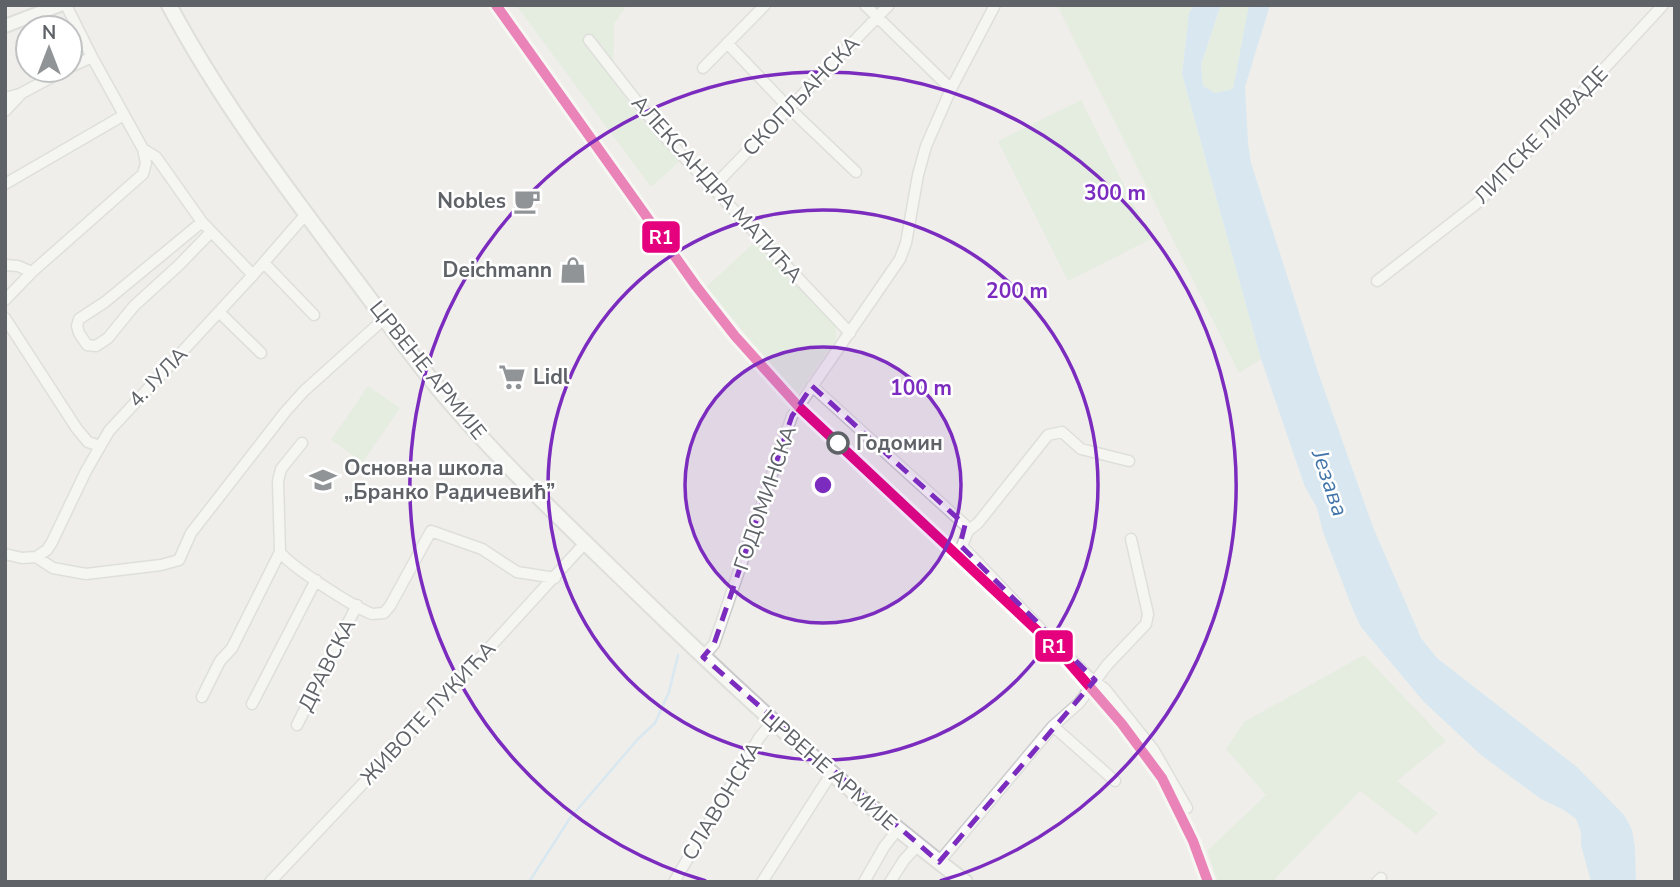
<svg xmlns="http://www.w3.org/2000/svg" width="1680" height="887" font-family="'Nunito Sans',sans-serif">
<rect width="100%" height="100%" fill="#efeeea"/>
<path fill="#d8ebd6" d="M516,5H627L614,24L613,80L639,117L679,162L651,187Z
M1057,5H1193L1189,13L1182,74L1261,359L1239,373Z
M1223,5H1249V9L1233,89L1215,93L1203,86L1201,65L1219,10Z
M1081,100L1151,239L1068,281L998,141Z
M756,241L836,326V339L797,396L706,287Z
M368,386L400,408L363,462L331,440Z
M1364,655L1446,741L1397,781L1438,813L1416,834L1360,791L1272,882H1218L1207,851L1266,795L1226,749L1244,722Z"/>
<path fill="#bfe0f9" d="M1194,5H1223L1219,10L1201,65L1203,86L1215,93L1233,89L1249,5H1270L1245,87L1248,143L1251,163L1319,375L1373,527L1421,638L1437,658L1577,767L1625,816L1632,830L1635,847L1636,882H1591L1581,845V832L1576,819L1564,810L1541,799L1481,755L1424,702L1361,627L1353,610L1323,532L1317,508L1305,487L1261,359L1182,74L1189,13Z"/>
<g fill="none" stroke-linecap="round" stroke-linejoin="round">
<path stroke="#bfe0f9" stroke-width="2.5" d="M529,882L570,818L638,739L655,723L669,692L678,655"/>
<defs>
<path id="minor" d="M865,5L951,89
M589,40L664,136L850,333
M727,43L789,108L856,172
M70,67L92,57
M703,68L765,5
M5,98L20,94L65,70
M5,111L20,95
M143,149L156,157L202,222L253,275
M5,184L124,115
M713,187L889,5
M202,222L105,302L79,319L77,326L79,333L87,345L96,346L108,338L134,306L179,265L211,232
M264,263L314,315
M5,265L18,266L32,272
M1377,281L1476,204L1504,177L1663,5
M5,300L32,272L143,174L146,163L143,149L92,57L66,5
M219,312L261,353
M5,318L77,429L88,442L100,446
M812,386L965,525L968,531
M1129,461L1081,449L1062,432L1048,435L978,523L968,531L962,546L1056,645L1090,678L1105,689L1153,749L1187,808
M280,552C291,567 354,607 372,614L384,613L390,606L431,531L482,549L517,572L555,578
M5,554L22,558L36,557L53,568L86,574L161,565L179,560L191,533L286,411L304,391L384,319
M36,557L47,550L52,542L86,471L109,431L253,275L306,214
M703,657L714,644L792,416L900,259L906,243L918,175L926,146L951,89L995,5
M202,697L220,661L232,648L280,552L278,481L281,469L302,443
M252,704L316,580
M297,725L357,605
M1053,726L1115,781
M939,862L1053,726L1079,703L1107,665L1146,624L1148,614L1131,539
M270,882L437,705L585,543
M674,882L759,738L772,722
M762,882L831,774
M864,882L884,847L898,829
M890,882L904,860L917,846
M1377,882L1381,878"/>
<path id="tertiary" d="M5,26L60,5"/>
<path id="secondary" d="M169,5C217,95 278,177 339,258C372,301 403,345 437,387C497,459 566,524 633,589C739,692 847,792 965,882"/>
</defs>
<use href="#minor" stroke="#cbcccc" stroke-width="13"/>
<use href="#tertiary" stroke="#cbcccc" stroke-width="16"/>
<use href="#secondary" stroke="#cacacb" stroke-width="18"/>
<use href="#minor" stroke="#fdfcfc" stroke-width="10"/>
<use href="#tertiary" stroke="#fdfcfc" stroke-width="12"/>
<use href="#secondary" stroke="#fdfcfc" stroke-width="14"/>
<defs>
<path id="rail-1" d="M496,5L696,286L735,336L798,406L1058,650L1122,724L1162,778L1193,841L1208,882"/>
</defs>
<use href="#rail-1" stroke="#fff" stroke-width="16"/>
<use href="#rail-1" stroke="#e5007d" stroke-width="10"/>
</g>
<path d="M0 0H1680V887H0ZM812,386L965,525L960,545L1095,680L939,862L703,657L714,644L792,416Z" fill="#efeeea" fill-opacity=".55" fill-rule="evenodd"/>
<path fill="none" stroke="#7b2cbf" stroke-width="5" stroke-dasharray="14 9" stroke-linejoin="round" d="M812,386L965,525L960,545L1095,680L939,862L703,657L714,644L792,416Z"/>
<circle cx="823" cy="485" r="138" fill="#7b2cbf" fill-opacity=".12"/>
<g fill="none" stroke="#7b2cbf" stroke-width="3.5">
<circle cx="823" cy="485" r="138"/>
<circle cx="823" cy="485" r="275"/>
<path d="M706 881A413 413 0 1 1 940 881"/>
</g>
<defs>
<symbol id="cafe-bare" viewBox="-9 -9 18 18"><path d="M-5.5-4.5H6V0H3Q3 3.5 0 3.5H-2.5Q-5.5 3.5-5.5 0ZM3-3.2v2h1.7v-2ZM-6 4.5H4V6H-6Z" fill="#919496" stroke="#fff" stroke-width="2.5" paint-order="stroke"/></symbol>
<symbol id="shop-bare" viewBox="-9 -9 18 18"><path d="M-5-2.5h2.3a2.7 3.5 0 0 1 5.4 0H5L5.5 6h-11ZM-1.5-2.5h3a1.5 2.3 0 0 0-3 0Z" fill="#919496" stroke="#fff" stroke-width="2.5" paint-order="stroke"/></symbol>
<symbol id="supermarket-bare" viewBox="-9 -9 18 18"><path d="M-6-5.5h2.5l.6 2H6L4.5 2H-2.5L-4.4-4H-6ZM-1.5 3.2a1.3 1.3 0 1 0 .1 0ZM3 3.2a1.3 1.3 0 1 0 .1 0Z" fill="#919496" stroke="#fff" stroke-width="2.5" paint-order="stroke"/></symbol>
<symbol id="school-bare" viewBox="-9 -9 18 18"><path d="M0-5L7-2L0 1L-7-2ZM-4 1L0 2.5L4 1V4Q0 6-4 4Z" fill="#919496" stroke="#fff" stroke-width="2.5" paint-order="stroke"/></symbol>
</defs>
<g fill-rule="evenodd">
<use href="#cafe-bare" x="508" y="182" width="38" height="38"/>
<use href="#shop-bare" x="554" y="251" width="38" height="38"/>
<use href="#supermarket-bare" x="493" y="358" width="38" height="38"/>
<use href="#school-bare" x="304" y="461" width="38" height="38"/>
</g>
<circle fill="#fff" stroke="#5f6368" stroke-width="3.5" cx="838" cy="443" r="10"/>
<g text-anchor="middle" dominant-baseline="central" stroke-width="5" stroke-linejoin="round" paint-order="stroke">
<g font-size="21" fill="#5f6368" stroke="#fff">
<text transform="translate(801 96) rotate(-46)">СКОПЉАНСКА</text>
<text transform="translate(1541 135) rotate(-46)">ЛИПСКЕ ЛИВАДЕ</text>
<text transform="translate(717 189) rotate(48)">АЛЕКСАНДРА МАТИЋА</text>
<text transform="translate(428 370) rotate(51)">ЦРВЕНЕ АРМИЈЕ</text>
<text transform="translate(158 377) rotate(-46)">4. ЈУЛА</text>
<text transform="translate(765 498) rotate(-71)">ГОДОМИНСКА</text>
<text transform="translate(327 665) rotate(-63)">ДРАВСКА</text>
<text transform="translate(428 713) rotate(-47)">ЖИВОТЕ ЛУКИЋА</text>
<text transform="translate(829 770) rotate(41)">ЦРВЕНЕ АРМИЈЕ</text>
<text transform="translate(722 801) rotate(-59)">СЛАВОНСКА</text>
</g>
<g font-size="21" font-weight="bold" fill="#5f6368" stroke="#fff" text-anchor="end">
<text x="506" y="201">Nobles</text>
<text x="552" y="270">Deichmann</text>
<text x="533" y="377" text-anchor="start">Lidl</text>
<text x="344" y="468" text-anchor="start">Основна школа<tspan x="344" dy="24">„Бранко Радичевић”</tspan></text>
</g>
<g font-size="21" font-weight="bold" fill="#5f6368" stroke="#fff" text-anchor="start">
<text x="856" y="443">Годомин</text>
</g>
<g font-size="23" font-style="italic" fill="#4174aa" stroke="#fff">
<text transform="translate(1330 483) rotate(71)">Језава</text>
</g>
</g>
<circle cx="823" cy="485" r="10" fill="#7b2cbf" stroke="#fff" stroke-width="3.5"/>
<g font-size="21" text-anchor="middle" font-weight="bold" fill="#7b2cbf" stroke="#fff" stroke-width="5" stroke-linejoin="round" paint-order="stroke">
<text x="1115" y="200">300 m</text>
<text x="1017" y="298">200 m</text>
<text x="921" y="395">100 m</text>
</g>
<g stroke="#fff" stroke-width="2.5">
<rect x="641" y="220" width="40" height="34" rx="7" fill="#e5007d"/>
<rect x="1034" y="629" width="40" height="34" rx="7" fill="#e5007d"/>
</g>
<g font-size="19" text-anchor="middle" font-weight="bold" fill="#fff">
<text x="661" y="244">R1</text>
<text x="1054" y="653">R1</text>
</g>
<rect width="1680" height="887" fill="none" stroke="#5f6368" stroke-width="14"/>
<g transform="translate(49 49)"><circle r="33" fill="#ffffff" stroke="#bfc1c3" stroke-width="2"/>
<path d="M0-5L12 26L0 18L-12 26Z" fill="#919496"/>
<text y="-10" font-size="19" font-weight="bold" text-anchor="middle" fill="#5f6368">N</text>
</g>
</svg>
